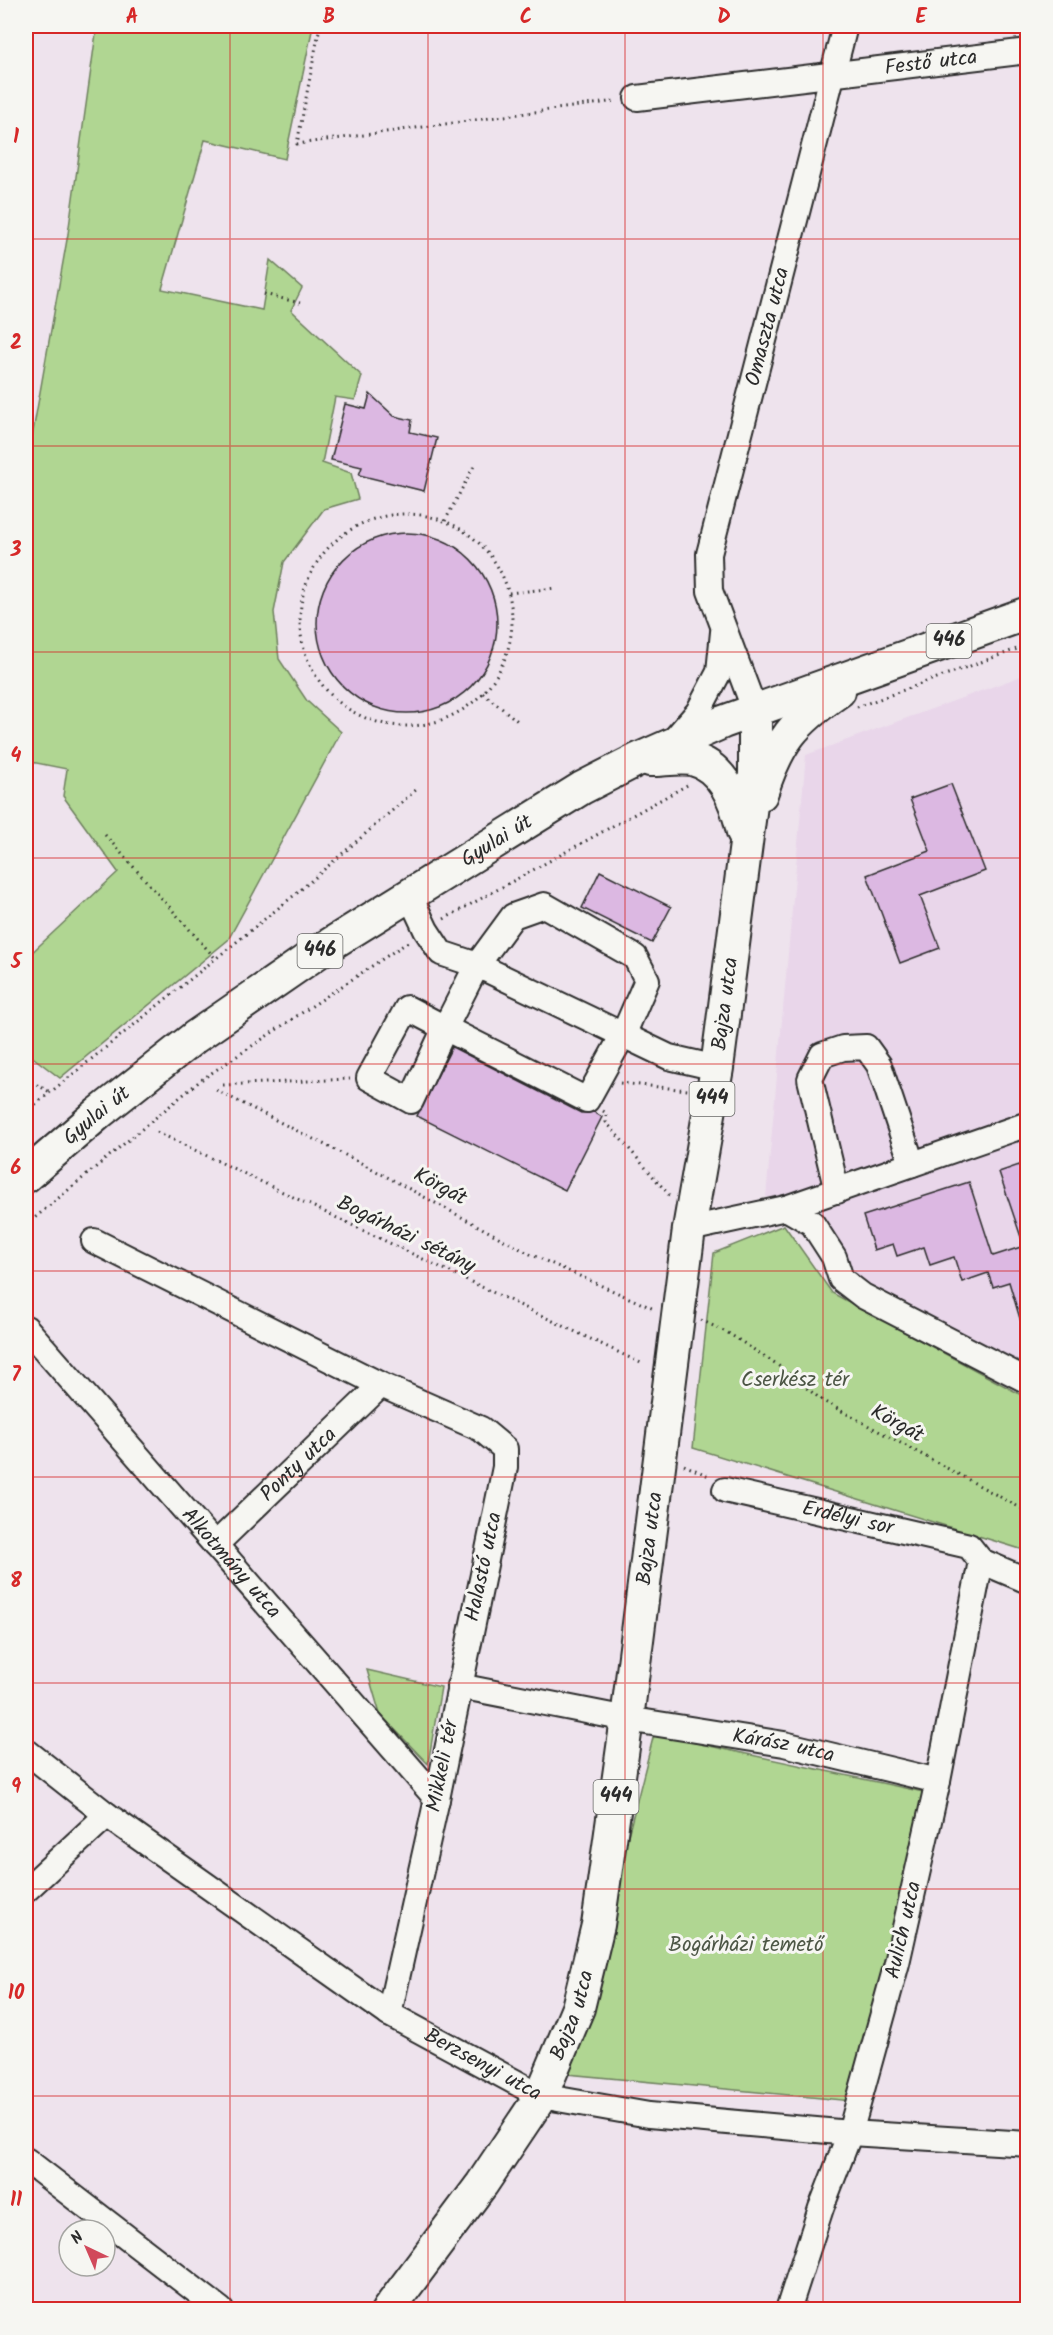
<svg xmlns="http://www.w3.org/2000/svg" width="1053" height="2335" font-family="Kalam,sans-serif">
<rect width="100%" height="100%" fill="#eee3ed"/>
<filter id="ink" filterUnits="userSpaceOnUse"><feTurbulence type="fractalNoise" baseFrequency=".0167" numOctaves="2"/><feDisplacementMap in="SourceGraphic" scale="12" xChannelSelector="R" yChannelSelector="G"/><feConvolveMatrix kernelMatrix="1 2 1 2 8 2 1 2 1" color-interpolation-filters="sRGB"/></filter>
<g filter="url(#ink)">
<path fill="#e9d6ea" d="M1027,674V1369L854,1277L822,1217L811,1187L777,1198L766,1197L806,755Z"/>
<path fill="#b0d692" stroke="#6e805e" stroke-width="1.5" d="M97,26H313L285,159L205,140L162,289L262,310L270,260L302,288L291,310L362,376L355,400L335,397L322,463L351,473L358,499L324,509L284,562L274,612L279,659L307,701L341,732L228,940L60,1078L26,1052V958L118,872L63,796L67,769L26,761V471L68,234Z
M784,1225L832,1293L1027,1398V1551L693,1448L714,1253Z
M367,1670L441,1687L428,1764L380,1714Z
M654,1734L928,1793L852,2101L567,2074Z"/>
<path fill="#dcb8e2" stroke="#2b2b2b" stroke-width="1.5" d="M370,394L394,416L412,420L410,432L437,438L424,491L359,475L362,467L331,460L345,404L366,409Z
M317 623a90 90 0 1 1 180 0a90 90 0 1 1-180 0Z
M951,784L985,871L920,896L940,948L900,963L867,875L930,851L910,799Z
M600,871L671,907L652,943L582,908Z
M452,1047L581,1113L594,1112L602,1117L565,1190L417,1116Z
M1028,1162V1331L1024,1332L1009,1282L993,1287L988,1273L962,1282L954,1257L930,1265L924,1247L897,1256L893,1244L874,1250L863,1216L969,1182L993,1256L1024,1246L999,1172Z"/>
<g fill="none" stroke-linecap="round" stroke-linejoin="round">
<defs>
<g id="minor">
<path id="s1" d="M637,98L1028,51"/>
<path id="s2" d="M755,711L710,591L709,554L845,26"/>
<path d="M673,741L698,712L719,672L723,632"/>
<path d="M410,896L426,930L441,953L477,965L669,1057L717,1068"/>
<path d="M544,905L635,957L647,980L624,1033L587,1100L445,1028L477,965L513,916Z"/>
<path d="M407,1008L445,1028L411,1101L369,1078Z"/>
<path d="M837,1191L810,1079L822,1055L843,1048L866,1047L879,1065L912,1164"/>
<path d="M786,1208L812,1223L834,1257L841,1279L863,1296L1028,1381"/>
<path d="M689,1229L786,1208L1028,1124"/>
<path d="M94,1241L381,1385L481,1429L505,1449V1467L437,1799L389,2014"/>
<path id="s3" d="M26,1328L437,1799"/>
<path id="s4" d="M725,1490L969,1546L981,1561L938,1781L897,1963L850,2133L821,2208L788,2310"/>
<path id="s5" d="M215,1545L381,1385"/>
<path d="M981,1561L1028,1581"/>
<path id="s6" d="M459,1686L627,1719L784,1744L938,1781"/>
<path id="s7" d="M26,1751L107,1815L389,2014L541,2096L649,2115L850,2133L1028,2144"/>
<path d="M26,1890L107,1815"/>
<path d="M26,2160L221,2310"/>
</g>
<g id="major">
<path d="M650,760C663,760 679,757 692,759C725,767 737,804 743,832"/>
<path d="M761,794C778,741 794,722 839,691"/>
<path id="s8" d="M26,1176L99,1113L195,1037L321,950L582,788L637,760L723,722L1028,613"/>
<path id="s9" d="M388,2310L482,2184L541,2096L578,2008L598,1925L627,1719L689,1229L717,1068L755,774V711"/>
</g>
</defs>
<use href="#minor" stroke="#2b2b2b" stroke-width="28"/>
<use href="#major" stroke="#2b2b2b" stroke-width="36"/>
<path stroke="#2b2b2b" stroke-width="3" stroke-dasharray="1.5 4.5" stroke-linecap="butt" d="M320,26L297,144L616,101
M264,294L300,303
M300 620a106 106 0 1 1 212 0a106 106 0 1 1-212 0Z
M445,521L475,464
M509,593L556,588
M483,693L520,723
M857,707L1028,645
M105,835L216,959
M444,919L691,783
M26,1079L50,1092
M620,1083L688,1090
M223,1085L350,1079
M216,1090L365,1165L530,1254L654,1309
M603,1111L606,1113V1122L670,1196
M26,1112L297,893L417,789
M157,1132L643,1364
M26,1225L201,1080L411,940
M701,1320L728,1333L775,1363L823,1401L1028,1512
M684,1465L711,1477"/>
<use href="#minor" stroke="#f6f6f2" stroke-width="24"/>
<use href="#major" stroke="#f6f6f2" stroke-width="32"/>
</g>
</g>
<path fill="none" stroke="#d62828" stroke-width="1.5" stroke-opacity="0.55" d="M230,26V2310M428,26V2310M625,26V2310M823,26V2310M26,239H1028M26,446H1028M26,652H1028M26,858H1028M26,1064H1028M26,1271H1028M26,1477H1028M26,1683H1028M26,1889H1028M26,2096H1028"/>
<g text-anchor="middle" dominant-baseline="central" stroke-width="6" stroke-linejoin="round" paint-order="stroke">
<g fill="#f6f6f2" stroke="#686867" stroke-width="1.5">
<rect x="926.5" y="624" width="45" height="34" rx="4.5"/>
<rect x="297.5" y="934" width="45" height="34" rx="4.5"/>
<rect x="689.5" y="1082" width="45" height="34" rx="4.5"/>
<rect x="593.5" y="1780" width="45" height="34" rx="4.5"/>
</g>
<g font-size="20" font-weight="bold" fill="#2b2b2b">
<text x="949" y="641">446</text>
<text x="320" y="951">446</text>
<text x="712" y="1099">444</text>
<text x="616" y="1797">444</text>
</g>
<g font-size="21" fill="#2b2b2b" stroke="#f6f6f2">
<text stroke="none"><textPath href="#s1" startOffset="296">Festő utca</textPath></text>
<text stroke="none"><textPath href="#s2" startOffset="400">Omaszta utca</textPath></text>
<text stroke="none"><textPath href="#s8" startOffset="579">Gyulai út</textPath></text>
<text stroke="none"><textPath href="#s9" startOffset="1374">Bajza utca</textPath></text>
<text stroke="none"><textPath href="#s8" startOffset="93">Gyulai út</textPath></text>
<text transform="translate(440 1187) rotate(28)">Körgát</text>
<text transform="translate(406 1235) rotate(26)">Bogárházi sétány</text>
<text transform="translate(897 1424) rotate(29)">Körgát</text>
<text stroke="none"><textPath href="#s5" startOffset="116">Ponty utca</textPath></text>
<text stroke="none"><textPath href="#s4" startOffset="126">Erdélyi sor</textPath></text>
<text stroke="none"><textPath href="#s9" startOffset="834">Bajza utca</textPath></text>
<text stroke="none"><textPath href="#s3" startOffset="312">Alkotmány utca</textPath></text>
<text transform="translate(484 1567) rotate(-78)">Halastó utca</text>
<text stroke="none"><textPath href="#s6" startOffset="330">Kárász utca</textPath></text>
<text transform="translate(443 1766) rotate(-79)">Mikkeli tér</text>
<text transform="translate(904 1930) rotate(-77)">Aulich utca</text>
<text stroke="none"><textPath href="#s9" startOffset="350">Bajza utca</textPath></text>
<text stroke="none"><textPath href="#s7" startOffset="555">Berzsenyi utca</textPath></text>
</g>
<g font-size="21" fill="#4c5645" stroke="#f6f6f2">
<text x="795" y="1380">Cserkész tér</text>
<text x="746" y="1945">Bogárházi temető</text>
</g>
</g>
<rect width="1053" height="2335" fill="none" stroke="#f6f6f2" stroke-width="66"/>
<g transform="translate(87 2248) rotate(316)"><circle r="28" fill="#f6f6f2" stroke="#a5a5a2" stroke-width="1.5"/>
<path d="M0-4.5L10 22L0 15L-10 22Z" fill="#d1495b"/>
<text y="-9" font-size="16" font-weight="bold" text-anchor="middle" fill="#2b2b2b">N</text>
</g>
<rect x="33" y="33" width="987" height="2269" fill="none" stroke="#d62828" stroke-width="2"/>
<g font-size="20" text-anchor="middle" font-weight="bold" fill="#d62828">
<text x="132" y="23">A</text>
<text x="329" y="23">B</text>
<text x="526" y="23">C</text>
<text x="724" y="23">D</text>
<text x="921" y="23">E</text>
<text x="16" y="143">1</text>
<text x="16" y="349">2</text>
<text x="16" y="556">3</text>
<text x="16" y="762">4</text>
<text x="16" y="968">5</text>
<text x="16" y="1174">6</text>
<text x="16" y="1381">7</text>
<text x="16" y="1587">8</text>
<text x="16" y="1793">9</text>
<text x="16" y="1999">10</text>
<text x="16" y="2206">11</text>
</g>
</svg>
